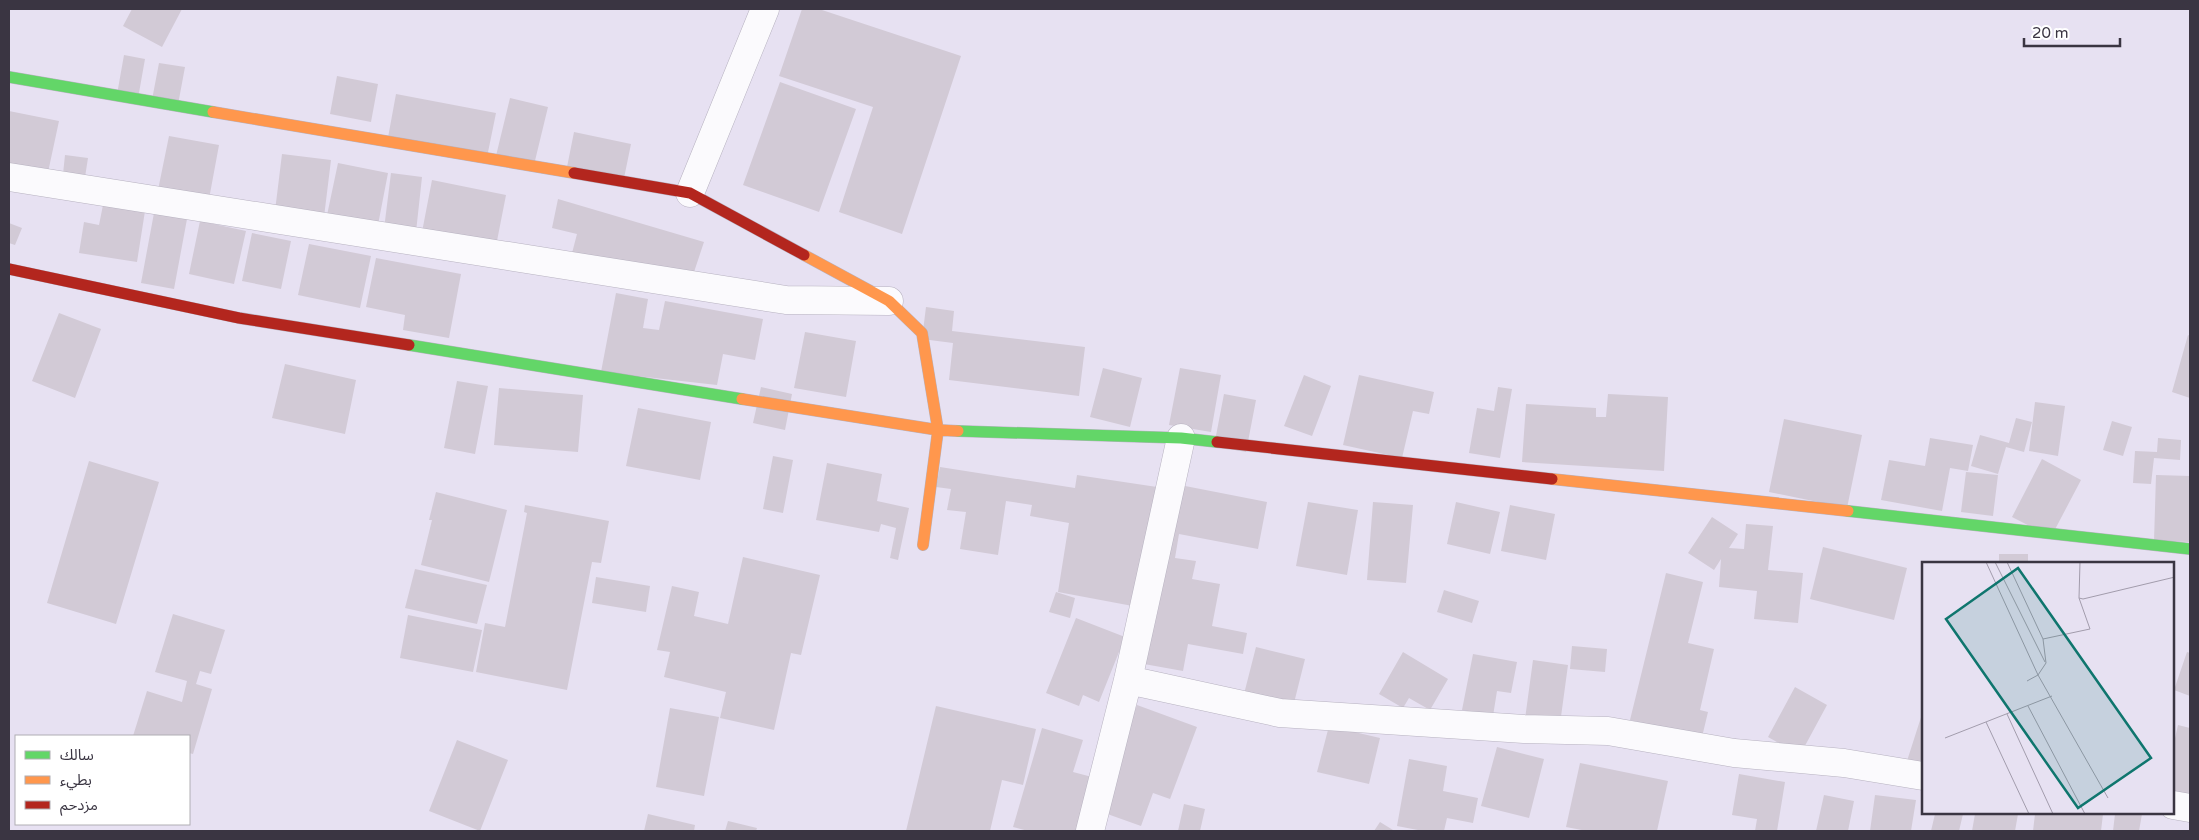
<svg xmlns="http://www.w3.org/2000/svg" width="2199" height="840" font-family="'Varela Round','Noto Sans Arabic',sans-serif">
<rect width="100%" height="100%" fill="#e7e1f2"/>
<path fill="#d2cad6" d="M132,9H182L162,47L123,26Z
M802,9H819L961,56L902,234L839,212L873,107L779,76Z
M124,55L145,59L137,104L116,100Z
M159,63L185,67L177,110L151,105Z
M337,76L378,84L371,122L330,114Z
M780,82L856,109L819,212L743,185Z
M396,94L496,113L486,162L387,143Z
M510,98L548,107L533,169L495,160Z
M9,111L59,121L47,177L9,169Z
M574,132L631,144L623,183L566,172Z
M169,136L219,145L209,199L158,190Z
M282,154L331,160L324,217L275,211Z
M65,155L88,158L85,177L63,174Z
M338,163L388,173L377,230L326,220Z
M391,173L422,177L416,232L384,229Z
M432,180L506,195L496,246L422,232Z
M558,199L704,242L692,278L571,257L577,234L552,228Z
M103,205L145,211L137,262L79,253L84,222L99,225Z
M154,213L187,219L174,289L141,283Z
M200,221L246,231L234,284L189,274Z
M9,223L22,228L15,245L9,243Z
M252,233L291,241L281,289L242,281Z
M309,244L371,256L360,308L298,295Z
M376,258L461,274L449,338L403,330L405,315L366,307Z
M616,293L648,299L643,328L659,330L665,301L763,319L755,360L723,354L717,385L601,372Z
M926,307L954,311L952,331L1085,347L1079,396L949,380L953,343L922,339Z
M59,313L101,329L75,398L32,381Z
M805,332L856,341L846,397L794,388Z
M2188,335L2190,336V398L2172,392Z
M285,364L356,380L345,434L272,418Z
M1103,368L1142,378L1130,427L1090,417Z
M1180,368L1221,375L1211,432L1169,425Z
M1304,375L1331,386L1312,436L1284,426Z
M1359,375L1434,392L1429,414L1413,411L1402,458L1343,445Z
M457,381L488,386L475,454L444,448Z
M761,387L792,394L785,430L753,423Z
M1498,387L1512,389L1500,458L1469,453L1477,408L1494,411Z
M499,388L583,395L578,452L494,445Z
M1224,394L1256,400L1246,452L1214,446Z
M1608,394L1668,397L1664,471L1522,462L1526,404L1596,408V417H1606Z
M2035,402L2065,406L2058,456L2029,451Z
M638,408L711,422L700,480L626,466Z
M2016,418L2032,422L2024,452L2006,447L1998,474L1971,466L1980,435L2009,443Z
M1784,419L1862,435L1847,508L1769,492Z
M2112,421L2132,427L2123,456L2103,450Z
M1930,438L1973,445L1968,471L1950,468L1942,511L1881,500L1889,460L1925,466Z
M2158,438L2181,440L2180,460L2154,458L2151,484L2133,483L2135,451L2157,452Z
M773,456L793,460L783,513L763,509Z
M2042,459L2081,480L2051,537L2012,517Z
M89,461L159,482L116,624L47,603Z
M827,463L882,474L877,501L909,508L898,560L890,558L896,528L881,524L879,532L816,520Z
M940,467L1075,488L1077,475L1157,487L1138,607L1058,592L1069,523L1030,516L1032,505L1006,501L998,555L960,549L966,512L947,510L951,489L936,487Z
M1966,472L1998,475L1993,516L1961,512Z
M2156,475L2190,476V542L2154,541Z
M1180,485L1267,502L1258,549L1179,534L1175,558L1196,561L1192,579L1220,584L1212,626L1247,633L1243,654L1188,644L1183,671L1144,664Z
M436,492L507,510L489,582L421,565L432,520H429Z
M1308,502L1358,510L1347,575L1296,566Z
M1373,502L1413,505L1406,583L1367,580Z
M1456,502L1500,512L1490,554L1447,544Z
M525,505L609,521L601,563L592,562L567,690L476,672L485,623L505,627L527,513L524,512Z
M1510,505L1555,514L1546,560L1501,551Z
M1712,517L1738,534L1729,548L1744,549L1746,524L1773,526L1768,570L1803,573L1798,623L1754,619L1757,591L1719,587L1721,559L1714,570L1688,553Z
M1823,547L1907,568L1894,620L1810,599Z
M1999,554H2028V564H1999Z
M743,557L820,575L801,655L791,653L774,730L720,718L726,692L664,677L670,652L657,650L672,586L699,592L694,616L728,624Z
M415,569L487,585L477,624L405,608Z
M1666,573L1703,582L1688,643L1714,649L1700,710L1708,712L1702,737L1630,720Z
M596,577L650,586L646,612L592,603Z
M1444,590L1479,601L1472,623L1437,612Z
M1056,592L1075,598L1070,618L1049,612Z
M173,614L225,630L211,674L200,671L196,684L212,689L193,754L189,753V736H133L147,691L182,702L187,681L155,672Z
M408,615L482,630L473,672L400,658Z
M1076,618L1125,637L1099,702L1083,695L1079,706L1046,693Z
M1572,646L1607,649L1605,672L1570,669Z
M1256,647L1305,659L1293,707L1244,694Z
M1403,652L1448,679L1430,710L1409,698L1403,708L1379,694Z
M2187,652L2190,653V696L2174,690Z
M1473,654L1517,662L1511,693L1497,691L1493,716L1462,710Z
M1533,660L1568,665L1560,724L1525,719Z
M1795,687L1827,705L1800,755L1768,737Z
M1137,705L1197,727L1170,799L1153,793L1141,826L1099,811Z
M936,706L1036,729L1023,785L1002,780L990,831H906Z
M670,708L719,717L704,796L656,787Z
M1923,711V766L1907,761Z
M2178,725L2190,728V796L2173,792V747Z
M1329,726L1380,738L1369,784L1317,772Z
M1042,728L1083,740L1073,772L1092,777L1084,831H1028L1013,827Z
M457,740L508,760L480,831L429,811Z
M1497,747L1544,759L1529,818L1481,806Z
M1409,759L1447,766L1443,791L1478,798L1473,823L1447,818L1444,831H1423L1397,826Z
M1580,763L1668,781L1657,831H1587L1566,827Z
M1739,774L1785,782L1777,831H1755L1757,819L1732,815Z
M1824,795L1854,801L1848,831H1816Z
M1875,795L1916,800L1911,831H1870Z
M1184,804L1205,809L1200,831H1178Z
M648,814L695,825L694,831H644Z
M1935,814H1963L1959,831H1931Z
M1975,814H2018L2015,831H1972Z
M2035,814H2103L2101,831H2033Z
M2115,814H2142L2139,831H2113Z
M728,821L757,828L756,831H725Z
M1380,822L1393,830L1392,831H1374Z"/>
<g fill="none" stroke-linecap="round" stroke-linejoin="round">
<defs>
<path id="street" d="M9,177L786,300L889,301
M690,193L765,9
M1128,680L1280,713L1524,729L1608,731L1734,753L1844,763L1923,776
M2173,805L2190,808
M1090,831L1128,680L1181,438"/>
<path id="fast" d="M9,77L213,112
M409,345L742,399
M958,431L1181,438L1217,442
M1848,511L2190,549"/>
<path id="slow" d="M213,112L574,173
M804,255L889,301L922,333L938,430L958,431
M742,399L938,430L923,545
M1552,479L1848,511"/>
<path id="jam" d="M574,173L690,193L804,255
M9,269L239,318L409,345
M1217,442L1552,479"/>
</defs>
<use href="#street" stroke="#b7b2c0" stroke-width="29"/>
<use href="#fast" stroke="#b7b2c0" stroke-width="12"/>
<use href="#slow" stroke="#b7b2c0" stroke-width="12"/>
<use href="#jam" stroke="#b7b2c0" stroke-width="12"/>
<use href="#street" stroke="#fbfafd" stroke-width="28"/>
<use href="#fast" stroke="#63d668" stroke-width="11"/>
<use href="#slow" stroke="#ff974d" stroke-width="11"/>
<use href="#jam" stroke="#b3261e" stroke-width="11"/>
</g>
<g transform="translate(1922 562)">
<rect width="252" height="252" fill="#e7e1f2"/>
<path fill="none" stroke="#a29cac" stroke-width="1" d="M64,0L116,113L105,119M73,0L123,100M85,0L121,77L124,101L116,113L186,236M158,0L157,36L161,37L253,15M121,77L168,67L157,36M106,144L163,252M85,152L131,252M64,160L107,252M23,176L130,134"/>
<path fill="#0f766e" fill-opacity="0.15" stroke="#0f766e" stroke-width="2.5" d="M96,6L229,196L156,246L24,57Z"/>
<rect width="252" height="252" fill="none" stroke="#3a3542" stroke-width="2.5"/>
</g>
<rect width="2199" height="840" fill="none" stroke="#3a3542" stroke-width="20"/>
<rect x="15" y="735" width="175" height="90" fill="#ffffff" stroke="#b0aeb3"/>
<rect x="25" y="751" width="25" height="8" fill="#63d668" stroke="#b0aeb3"/>
<text x="60" y="760" font-size="15" fill="#3a3542">سالك</text>
<rect x="25" y="776" width="25" height="8" fill="#ff974d" stroke="#b0aeb3"/>
<text x="60" y="785" font-size="15" fill="#3a3542">بطيء</text>
<rect x="25" y="801" width="25" height="8" fill="#b3261e" stroke="#b0aeb3"/>
<text x="60" y="810" font-size="15" fill="#3a3542">مزدحم</text>
<path d="M2024 38v8h96v-8" fill="none" stroke="#3a3542" stroke-width="2.5"/>
<text x="2032" y="38" font-size="15" fill="#3a3542" stroke="#ffffff" stroke-width="4" paint-order="stroke">20 m</text>
</svg>
